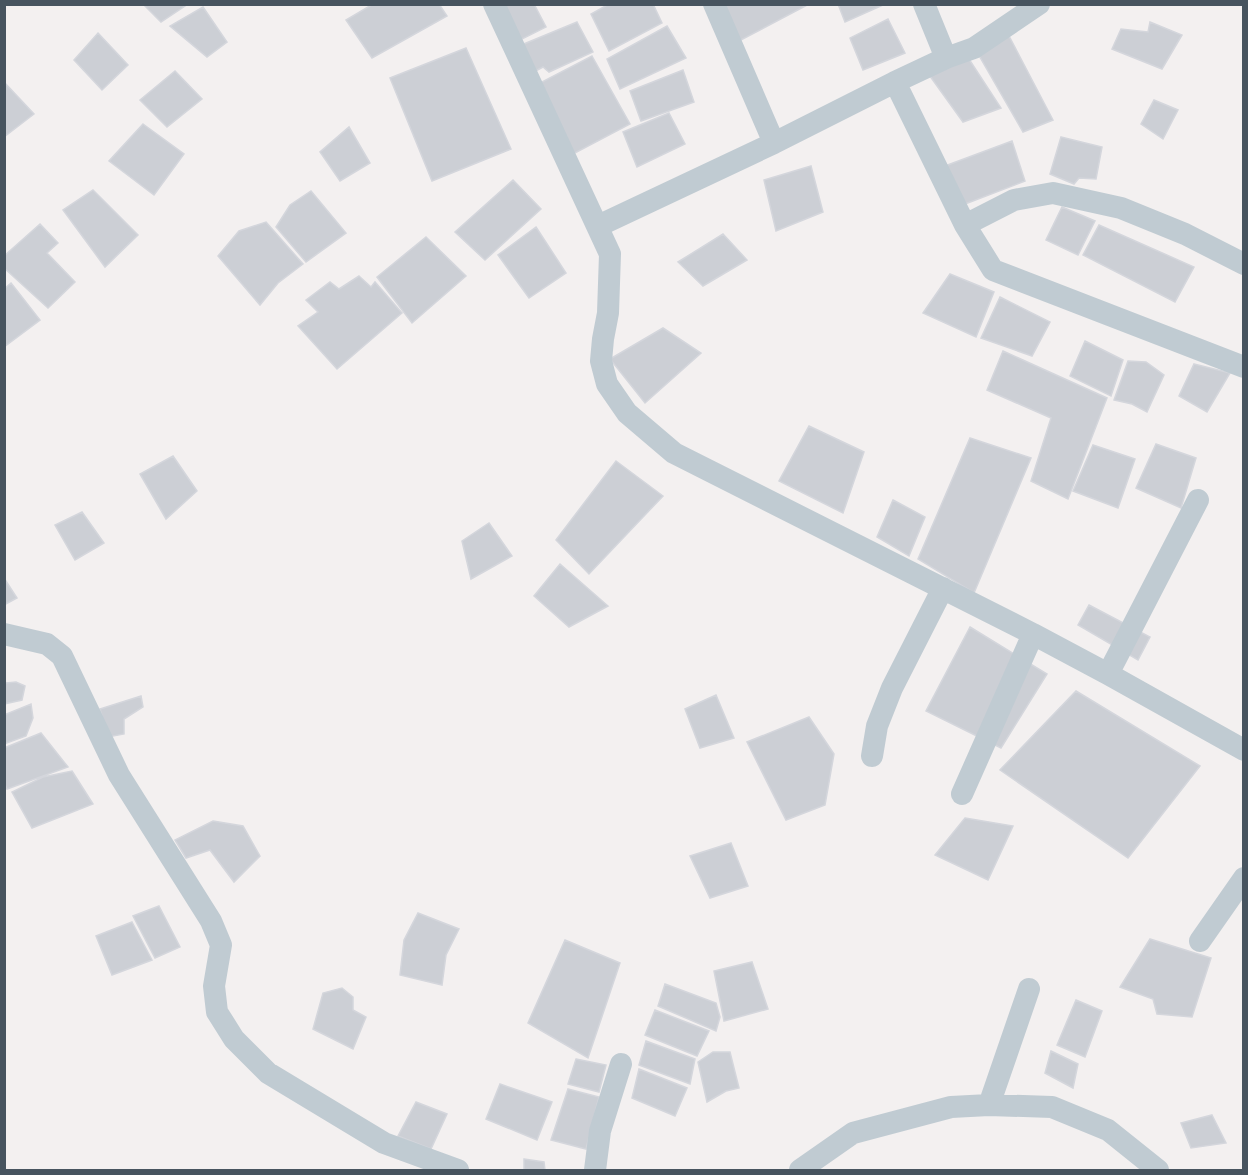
<svg xmlns="http://www.w3.org/2000/svg" width="1248" height="1175" font-family="'Roboto Condensed',sans-serif">
<rect width="100%" height="100%" fill="#f3f0f0"/>
<path fill="#cccfd5" stroke="#d4d6dc" stroke-width="1.5" d="M143,4H188L161,22Z
M373,4H439L447,16L372,58L346,20Z
M500,4H534L546,27L516,42Z
M609,4H653L662,23L609,51L591,14Z
M722,4H809L739,41Z
M838,4H883V5L845,22Z
M203,7L227,42L207,57L170,26Z
M888,19L905,53L863,70L850,38Z
M577,22L593,52L549,72L543,67L532,73L519,46Z
M1150,22L1182,35L1162,69L1112,49L1121,29L1148,32Z
M667,26L686,58L620,89L607,59Z
M98,33L128,65L102,90L74,60Z
M1008,34L1053,120L1023,132L977,52Z
M466,48L511,149L432,181L390,78Z
M965,53L1001,108L963,122L927,72Z
M592,56L630,124L573,154L538,84Z
M683,70L694,102L641,121L630,91Z
M175,71L202,99L167,127L140,100Z
M4,82L34,114L4,137Z
M1154,100L1178,110L1163,139L1141,124Z
M669,113L685,144L637,167L623,132Z
M143,124L184,154L154,195L109,161Z
M349,127L370,163L340,181L320,152Z
M1061,137L1102,147L1096,179L1079,178L1074,184L1050,174Z
M1012,141L1025,181L965,204L945,166Z
M811,166L823,212L776,231L764,180Z
M513,180L541,209L485,260L455,232Z
M93,190L138,235L105,267L63,210Z
M311,191L346,233L306,262L276,227L290,205Z
M1062,207L1095,221L1078,255L1046,240Z
M266,222L303,264L278,283L260,305L218,256L239,231Z
M40,224L58,243L47,253L75,282L48,308L4,268V256Z
M1099,225L1194,267L1175,302L1083,255Z
M536,227L566,273L529,298L498,255Z
M723,234L747,260L703,286L678,262Z
M426,237L466,276L412,323L377,277Z
M950,274L994,292L976,337L923,313Z
M359,276L371,287L375,282L402,313L337,369L298,326L318,312L306,300L330,282L339,289Z
M11,283L40,320L4,347V289Z
M1000,297L1050,322L1032,356L981,338Z
M663,328L701,353L645,403L610,359Z
M1085,341L1123,360L1111,396L1070,376Z
M1003,351L1107,398L1068,499L1031,481L1051,418L987,390Z
M1128,361L1146,362L1164,375L1147,412L1132,404L1114,400Z
M1194,364L1230,373L1207,412L1179,396Z
M809,426L864,452L843,513L779,481Z
M970,438L1031,458L974,593L918,559Z
M1156,444L1196,458L1181,508L1136,488Z
M1093,445L1135,459L1118,508L1073,491Z
M173,456L197,491L166,519L140,474Z
M616,461L663,496L589,574L556,540Z
M893,500L925,517L909,556L877,537Z
M82,512L104,543L75,560L55,525Z
M489,523L512,556L471,579L462,541Z
M560,564L608,606L569,627L534,596Z
M4,578L17,598L4,605Z
M1089,605L1150,637L1138,660L1078,625Z
M970,627L1047,674L1001,748L926,711Z
M4,680L6,683L16,682L25,686L22,700L4,704Z
M1076,691L1200,766L1128,858L1000,770Z
M716,695L734,738L700,748L685,709Z
M141,696L143,707L124,719V734L108,737L100,709Z
M31,704L33,718L26,736L4,744V715Z
M809,717L834,754L825,805L786,820L747,742Z
M41,733L68,767L7,789L4,782V748Z
M72,771L93,804L32,828L12,792L43,777Z
M965,818L1013,826L988,880L935,855Z
M213,821L243,826L260,856L234,882L210,850L186,858L175,840Z
M731,843L748,886L710,898L690,856Z
M159,906L180,947L155,958L133,916Z
M418,913L459,929L446,955L442,985L400,975L404,940Z
M132,922L152,960L112,975L96,936Z
M1150,939L1211,958L1192,1017L1157,1014L1153,999L1120,987Z
M565,940L620,963L588,1058L528,1023Z
M752,962L768,1009L724,1021L714,971Z
M665,984L716,1003L720,1017L716,1031L658,1006Z
M342,988L353,997V1010L366,1017L353,1049L313,1029L323,993Z
M1076,1000L1102,1011L1085,1057L1057,1045Z
M655,1010L709,1031L697,1056L645,1035Z
M646,1041L695,1059L690,1084L639,1065Z
M1051,1051L1078,1064L1073,1088L1045,1073Z
M713,1052H730L739,1088L726,1091L707,1102L698,1062Z
M576,1059L606,1065L599,1092L568,1084Z
M639,1069L687,1088L675,1116L632,1098Z
M500,1084L552,1102L537,1140L486,1119Z
M568,1089L599,1097L586,1149L551,1140Z
M416,1102L447,1114L431,1149L398,1136Z
M1212,1115L1226,1143L1191,1148L1181,1123Z
M524,1159L544,1162L545,1170H524Z"/>
<g fill="none" stroke-linecap="round" stroke-linejoin="round">
<path stroke="#c0cbd2" stroke-width="22" d="M494,4L610,254L608,313L603,339L601,361L607,384L627,413L674,453L1033,634L1108,674L1244,750
M714,4L774,143
M946,58L974,48L1039,4
M895,82L946,58L924,4
M965,225L1014,200L1053,193L1121,208L1185,234L1244,264
M598,226L774,143L895,82L965,225L993,270L1244,367
M4,634L47,644L62,656L119,775L211,921L221,945L214,986L217,1012L234,1039L268,1073L384,1143L458,1170
M1108,674L1198,500
M872,756L877,726L892,688L943,588
M962,794L1033,634
M1200,941L1244,878
M989,1105L1029,989
M595,1170L600,1131L621,1064
M800,1170L853,1133L951,1107L989,1105L1052,1107L1108,1130L1158,1170"/>
</g>
<rect width="1248" height="1175" fill="none" stroke="#47545f" stroke-width="12"/>
</svg>
